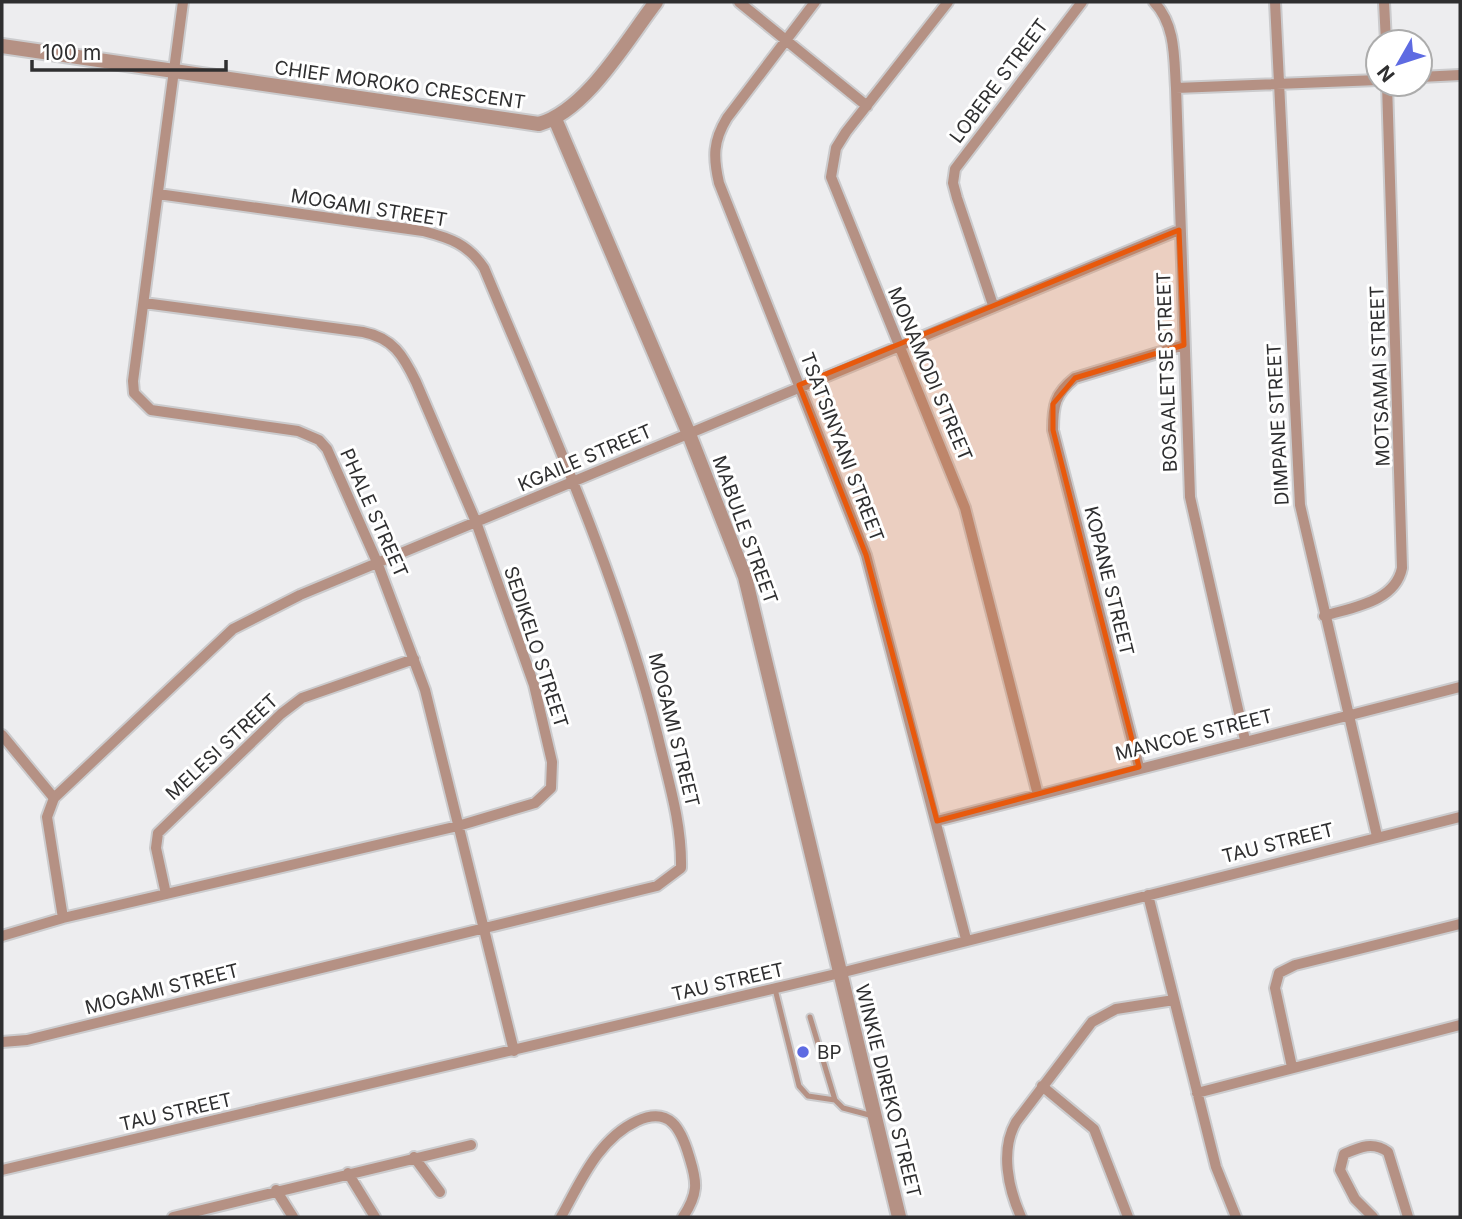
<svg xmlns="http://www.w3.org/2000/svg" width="1462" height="1219" font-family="Inter,sans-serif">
<rect width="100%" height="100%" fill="#ededef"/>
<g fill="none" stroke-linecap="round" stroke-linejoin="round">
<defs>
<path id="service" d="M775,989L799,1086L808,1096L835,1100
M810,1017L835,1100L843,1108L873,1116"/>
<path id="minor" d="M183,2L133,381L134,393L151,410L298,431L319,440L327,449L377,562L425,690L514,1051
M739,2L867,106
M815,2L727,118C713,141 713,157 719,183L866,555L966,939
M948,2L846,132L836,148L831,177L965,508L1038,795
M1154,2C1176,25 1174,59 1176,88L1190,497L1245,740
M1275,2L1300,505L1377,836
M1384,2L1386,42
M1420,77L1460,75
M1176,88L1378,80
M993,305L957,198L953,183L955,169L1082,2
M1324,616C1353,607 1395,602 1402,568L1387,84
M2,735L54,798
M1139,767L1053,430C1053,405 1055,394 1075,378L1184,345
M937,821L1460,687
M166,894L156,848L158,833L281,714L302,698L414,659
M1148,895L1216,1167L1236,1217
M63,918L47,817L54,798L233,629L300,595L1179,230
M2,936L63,918L458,826L535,803L551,788L552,762L534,685L476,522L416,382C403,355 393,338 363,332L144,303
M2,1042L27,1040L657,886L681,868C682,823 668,780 658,737C618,574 548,422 484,268C468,244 450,238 423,231L158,194
M1292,1067L1275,988L1279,973L1295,965L1460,924
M1042,1086L1094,1129L1128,1217
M1197,1093L1460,1025
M414,1157L440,1192
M2,1170L840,973L1460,817
M348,1173L375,1217
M276,1190L293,1217
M173,1217L471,1145
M561,1217C580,1183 598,1139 637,1121C670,1106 681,1129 689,1156C692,1166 696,1177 695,1188C694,1199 689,1208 683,1217
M1021,1217C1008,1188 1000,1150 1016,1122L1092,1022L1116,1009L1174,1000
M1373,1217L1355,1199L1340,1170L1344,1154C1360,1147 1373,1141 1388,1152L1408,1217"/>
<path id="tertiary" d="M2,46L539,124C587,110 626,41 656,2
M555,119L689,434L745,577L899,1217"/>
</defs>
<use href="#service" stroke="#cbcbcd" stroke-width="9"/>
<use href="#minor" stroke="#cbcbcd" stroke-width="14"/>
<use href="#tertiary" stroke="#cbcbcd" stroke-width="18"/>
<use href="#service" stroke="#b59184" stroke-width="5"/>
<use href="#minor" stroke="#b59184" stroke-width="10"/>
<use href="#tertiary" stroke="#b59184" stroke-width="14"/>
</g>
<path fill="#e8590c" fill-opacity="0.2" stroke="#e8590c" stroke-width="5" stroke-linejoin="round" d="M1179,230L1184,345L1075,378L1053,404V430L1139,767L937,821L866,555L799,385Z"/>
<circle fill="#5e6be2" stroke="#fff" stroke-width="2.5" cx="803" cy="1052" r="7"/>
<g text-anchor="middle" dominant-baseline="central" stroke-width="6" stroke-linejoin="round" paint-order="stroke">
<g font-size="19" fill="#2f2f30" stroke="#fff">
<text transform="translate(999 81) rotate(-53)">LOBERE STREET</text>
<text transform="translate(400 85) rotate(8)">CHIEF MOROKO CRESCENT</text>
<text transform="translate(369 208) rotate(9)">MOGAMI STREET</text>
<text transform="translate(1167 372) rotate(-92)">BOSAALETSE STREET</text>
<text transform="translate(930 374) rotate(67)">MONAMODI STREET</text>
<text transform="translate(1380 376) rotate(-92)">MOTSAMAI STREET</text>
<text transform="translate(1278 424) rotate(-93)">DIMPANE STREET</text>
<text transform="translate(842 447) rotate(69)">TSATSINYANI STREET</text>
<text transform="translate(585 458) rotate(-23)">KGAILE STREET</text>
<text transform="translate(374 513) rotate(66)">PHALE STREET</text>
<text transform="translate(745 530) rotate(70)">MABULE STREET</text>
<text transform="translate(1109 581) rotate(76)">KOPANE STREET</text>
<text transform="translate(536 647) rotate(72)">SEDIKELO STREET</text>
<text transform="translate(674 730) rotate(76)">MOGAMI STREET</text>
<text transform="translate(1194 735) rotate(-14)">MANCOE STREET</text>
<text transform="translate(222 747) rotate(-43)">MELESI STREET</text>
<text transform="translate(1278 843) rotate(-14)">TAU STREET</text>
<text transform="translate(728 982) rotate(-13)">TAU STREET</text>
<text transform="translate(162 989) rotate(-14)">MOGAMI STREET</text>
<text transform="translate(888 1091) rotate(76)">WINKIE DIREKO STREET</text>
<text transform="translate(176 1112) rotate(-13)">TAU STREET</text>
</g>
<g font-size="19" fill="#2f2f30" stroke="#fff" text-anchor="start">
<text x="817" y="1052">BP</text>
</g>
</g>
<rect width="1462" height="1219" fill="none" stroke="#2f2f30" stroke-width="7"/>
<g transform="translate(1399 63) rotate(231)"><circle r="33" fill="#ffffff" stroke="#acacac" stroke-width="2"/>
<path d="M0-5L12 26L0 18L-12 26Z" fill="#5e6be2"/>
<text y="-10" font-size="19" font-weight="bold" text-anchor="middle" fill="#2f2f30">N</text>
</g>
<path d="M32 60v10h194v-10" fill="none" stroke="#2f2f30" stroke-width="3.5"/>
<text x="42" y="60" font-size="21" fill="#2f2f30" stroke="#ffffff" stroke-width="5" paint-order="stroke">100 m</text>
</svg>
